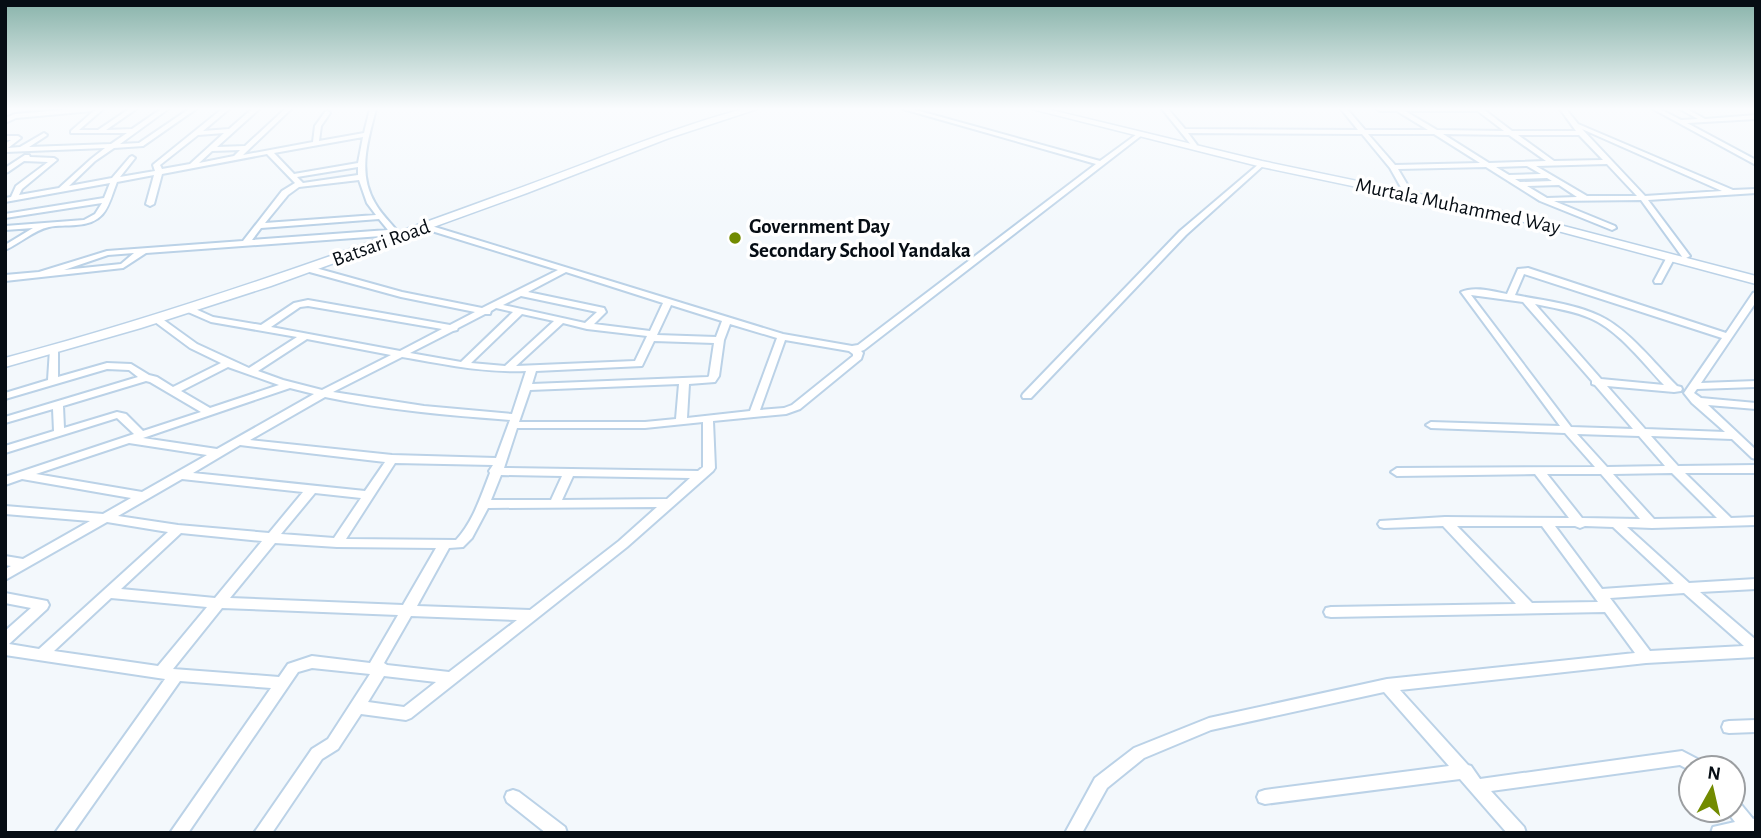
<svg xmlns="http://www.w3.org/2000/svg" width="1761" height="838" font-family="'Alegreya Sans',sans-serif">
<rect width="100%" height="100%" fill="#f3f8fc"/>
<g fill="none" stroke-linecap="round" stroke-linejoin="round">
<defs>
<path id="minor" d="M73,109H95L92,111L16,118L5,123V118L15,114Z
M96,109H103L79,130H98L129,109H136L106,130L132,129L161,109H168L120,144L139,143L189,109H196L143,146L114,148L95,161L69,186L112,178L130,157L132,156L135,158L120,177L155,171L153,165L154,164L222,109H229L203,131L229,129L252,109H259L217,147L245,146L285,109H291L243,155L313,142L315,126L325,112L327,111L330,113L321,126L319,141L364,133L370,109H376C368,140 357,173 375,203C381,214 391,223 399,233L395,235L146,253L123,268L5,281V275L39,272L107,251L243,241L282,191L295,183L267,154L162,174L154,204L150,206L146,204L154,175L117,182C108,205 107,223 76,225C67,226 57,225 49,227C34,230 19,244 5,250V245L33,228L5,230V226L84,220L95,214L102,203L5,218V214L104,198L110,183L5,202V198L11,197L16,186L48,162L24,161L8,172L5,173V168L25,155H29L30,157L54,158L57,160L22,189L19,195L59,188L91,159L105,148L5,152V144L11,140H5V136H18L21,138L8,148L20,147L44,133L47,135L46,136L29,147L111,144L127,133H71V131ZM224,133L190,164L162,169L160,165L198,135ZM363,137L358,163L294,174L274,153ZM240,150L234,156L199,163L212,151ZM358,167V175L303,183L297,177ZM359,180L367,203L376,215L265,223L288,195L299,187ZM379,219L388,230L252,240L261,228ZM134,253L121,264L64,270L108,255Z
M903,109H912L1100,161L1137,134L1142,135L864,350L861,351L863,353L861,359L800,409L786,414L713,421L715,468L713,471L627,547L411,718L406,720L361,714L338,749L322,759L272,833H254L312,749L328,739L370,674L312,668L298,672L188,833H170L271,688L180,681L73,833H55L165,679L5,655V631L31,608L5,603V593L47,601L49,605L47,609L9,644L39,649L168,532L107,522L5,580V569L11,566L5,565V556L23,559L90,521L5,514V506L103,514L131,498L22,479L5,485V477L134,434L117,418L5,453V446L54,431L53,409L5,423V417L138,377L129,370L107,369L5,399V393L48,380L50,349L53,348L58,351V377L107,363L131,364L149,375L157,377L173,387L221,363L190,348L155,322L153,320L155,318H161L197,344L249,368L297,337L211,322L188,312L187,310L191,307L213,317L261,325L294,303L308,300L450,325L475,312L401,297L306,271V267H312L402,292L482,308L558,270L422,228L421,226L425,224L783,334L852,346L858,345L1096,164ZM566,272L663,303L650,331L594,324L606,312L604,308L528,292ZM521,296L597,312L585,323L503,305ZM671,305L722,321L716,337L657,335ZM308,306L442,329L400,351L271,327L300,307ZM496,308L513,312L461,362L410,353L453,331L457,330L458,328L485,314H490L491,311ZM522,314L554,321L505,366L471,363ZM563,323L587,329L647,336L635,361L516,366ZM730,324L777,338L750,411L687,418L689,384L715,382L719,376L724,340ZM307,339L391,355L322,390L283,380L258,371ZM785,340L849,351L853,354V356L792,405L784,408L760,410ZM654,341L714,343L709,376L708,377L532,384L536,371L642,366ZM402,357C443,364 484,373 526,371L512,414L424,406L333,392ZM228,367L279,385L210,408L181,391ZM146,381L150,382L201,412L143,431L126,414L117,412L64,428L63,406ZM679,384L676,419L645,422H519L530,390ZM290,388L314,394L217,449L143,438ZM325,397C386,410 447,415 510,420L496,458L392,455L250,440ZM703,422V467L698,471L504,468L517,428H645ZM129,443L207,455L142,492L36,474ZM240,445L385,462L365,491L193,473ZM395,463L493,465L489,471L490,473C481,496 473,522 456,540L346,539ZM501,475L562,476L551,500H491ZM573,476L690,478L667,499L562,500ZM182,479L303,492L269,533L178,525L118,516ZM315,493L361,498L334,538L281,534ZM657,507L619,541L530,610L417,606L449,548L463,547L472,538L488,508ZM181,533L262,541L215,598L121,589ZM275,543L337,547L436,548L403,605L230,598ZM111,598L207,607L158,666L54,651ZM222,608L398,615L370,663L312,656L288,664L279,677L173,669ZM411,616L517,620L449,672L387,665L384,663ZM384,676L436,682L404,707L368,702Z
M1162,109H1168L1185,129L1358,130L1341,109H1347L1365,130H1428L1397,111H1380L1377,109H1483L1512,131H1576L1560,109H1566L1578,124L1733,190L1756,189V193L1648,200L1690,256L1686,258H1683L1641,200L1554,201L1615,226L1616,228L1612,230L1540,201L1486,167L1398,169L1411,191L1407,193L1403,191L1390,168L1362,134L1188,133L1197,145L1194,147L1192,146ZM1405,111H1478L1504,131L1437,130ZM1582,129L1722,191L1645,196ZM1368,134H1434L1480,163L1395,165ZM1443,134L1509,135L1546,161L1489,163ZM1518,135H1579L1603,160L1554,161ZM1607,164L1637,196H1587L1536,166ZM1527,166L1541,174L1509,175L1496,167ZM1547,178L1552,181L1520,182L1515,179ZM1559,185L1577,197L1547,198L1527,186Z
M1653,109H1660L1681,120L1698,119L1680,109H1687L1705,119L1756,115V119L1687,123L1756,160V165Z
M1260,163L1265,164L1186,235L1031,398H1023L1022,396L1023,394L1180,231Z
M1668,255H1671L1675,257L1661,283H1655L1654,281Z
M1528,268L1726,333L1753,293L1756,292V302L1701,383L1756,381V387L1697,389L1694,393L1701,398L1756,403V409L1708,405L1756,450V459L1752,458L1732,439L1651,436L1678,466L1756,465V473H1685L1731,518L1756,517V525L1652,528L1627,527L1689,583L1756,579V589L1700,592L1756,640V657L1646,663L1400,690L1468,765L1471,766L1480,779L1682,751L1705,763L1707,768H1691V771L1680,765L1491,791L1524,827L1526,833H1507L1460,779L1265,804L1259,802L1257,797L1259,792L1265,790L1449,766L1384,692L1211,730L1144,758L1107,788L1082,833H1065L1095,778L1134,748L1209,718L1387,679L1635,653L1605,612L1331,617L1326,616L1324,612L1326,608L1331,607L1516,604L1443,526L1384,528L1380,527L1378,524L1380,521L1445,517L1569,518L1535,474L1397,476L1391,472L1397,468L1595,467L1565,433L1431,428L1426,425L1431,422L1560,426L1461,292C1474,286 1492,291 1507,294L1518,269ZM1524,274L1722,338L1684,393L1692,403L1725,432L1645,429L1607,386L1674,392L1681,391L1682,389L1681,387L1677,386C1655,364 1628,329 1600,316C1576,304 1541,300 1515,295ZM1471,295L1523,302L1592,381V384L1595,385L1633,429L1571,427ZM1535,304C1554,308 1575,311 1592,319C1619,331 1644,364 1664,385L1601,379ZM1577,434L1639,436L1665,466L1607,467ZM1672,473L1717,518L1654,519L1613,474ZM1547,474H1601L1640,519L1582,518ZM1457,526H1542L1598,602L1532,603ZM1555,526H1575L1580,528L1585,526L1613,527L1674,584L1602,589ZM1684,593L1744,646L1650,651L1610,598Z
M1756,720V732L1729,733L1724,732L1722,727L1724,722L1729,721Z
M513,790L519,792L565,827L567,833H546L507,802L505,797L507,792Z
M1733,800L1739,802L1753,819L1756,818V833H1711L1713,827L1735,822L1726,810H1733Z"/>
<path id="primary" d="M743,109H757L669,138L527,193L271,286L141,328L5,367V358C174,313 339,254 503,194C583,166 661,131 743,109Z
M1032,109H1047L1262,161L1529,217L1756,276V284L1528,223L1262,167Z"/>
</defs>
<use href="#minor" stroke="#bbd2e7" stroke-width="4"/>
<use href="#primary" stroke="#bbd2e7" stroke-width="3"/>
<use href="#minor" fill="#fff" fill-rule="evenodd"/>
<use href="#primary" fill="#fff" fill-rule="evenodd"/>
</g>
<linearGradient id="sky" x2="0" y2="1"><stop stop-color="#88b3aa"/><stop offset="0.48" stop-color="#fafcfe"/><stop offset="1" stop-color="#fafcfe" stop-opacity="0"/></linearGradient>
<rect width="1761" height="226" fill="url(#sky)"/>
<circle fill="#728b00" stroke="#fff" stroke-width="2.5" cx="735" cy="238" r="7"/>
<g text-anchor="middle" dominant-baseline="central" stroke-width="7" stroke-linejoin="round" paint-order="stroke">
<g font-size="21" fill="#060d14" stroke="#fff">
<text transform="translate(1458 206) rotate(12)">Murtala Muhammed Way</text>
<text transform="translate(381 243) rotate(-20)">Batsari Road</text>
</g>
<g font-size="21" font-weight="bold" fill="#060d14" stroke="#fff" text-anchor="start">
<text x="749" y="226">Government Day<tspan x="749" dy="24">Secondary School Yandaka</tspan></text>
</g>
</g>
<rect width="1761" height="838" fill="none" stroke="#060d14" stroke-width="14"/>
<g transform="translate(1712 789) rotate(8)"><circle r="33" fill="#ffffff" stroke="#9b9ea1" stroke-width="2"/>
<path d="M0-5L12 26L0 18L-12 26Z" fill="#728b00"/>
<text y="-10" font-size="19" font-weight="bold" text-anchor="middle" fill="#060d14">N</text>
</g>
</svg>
